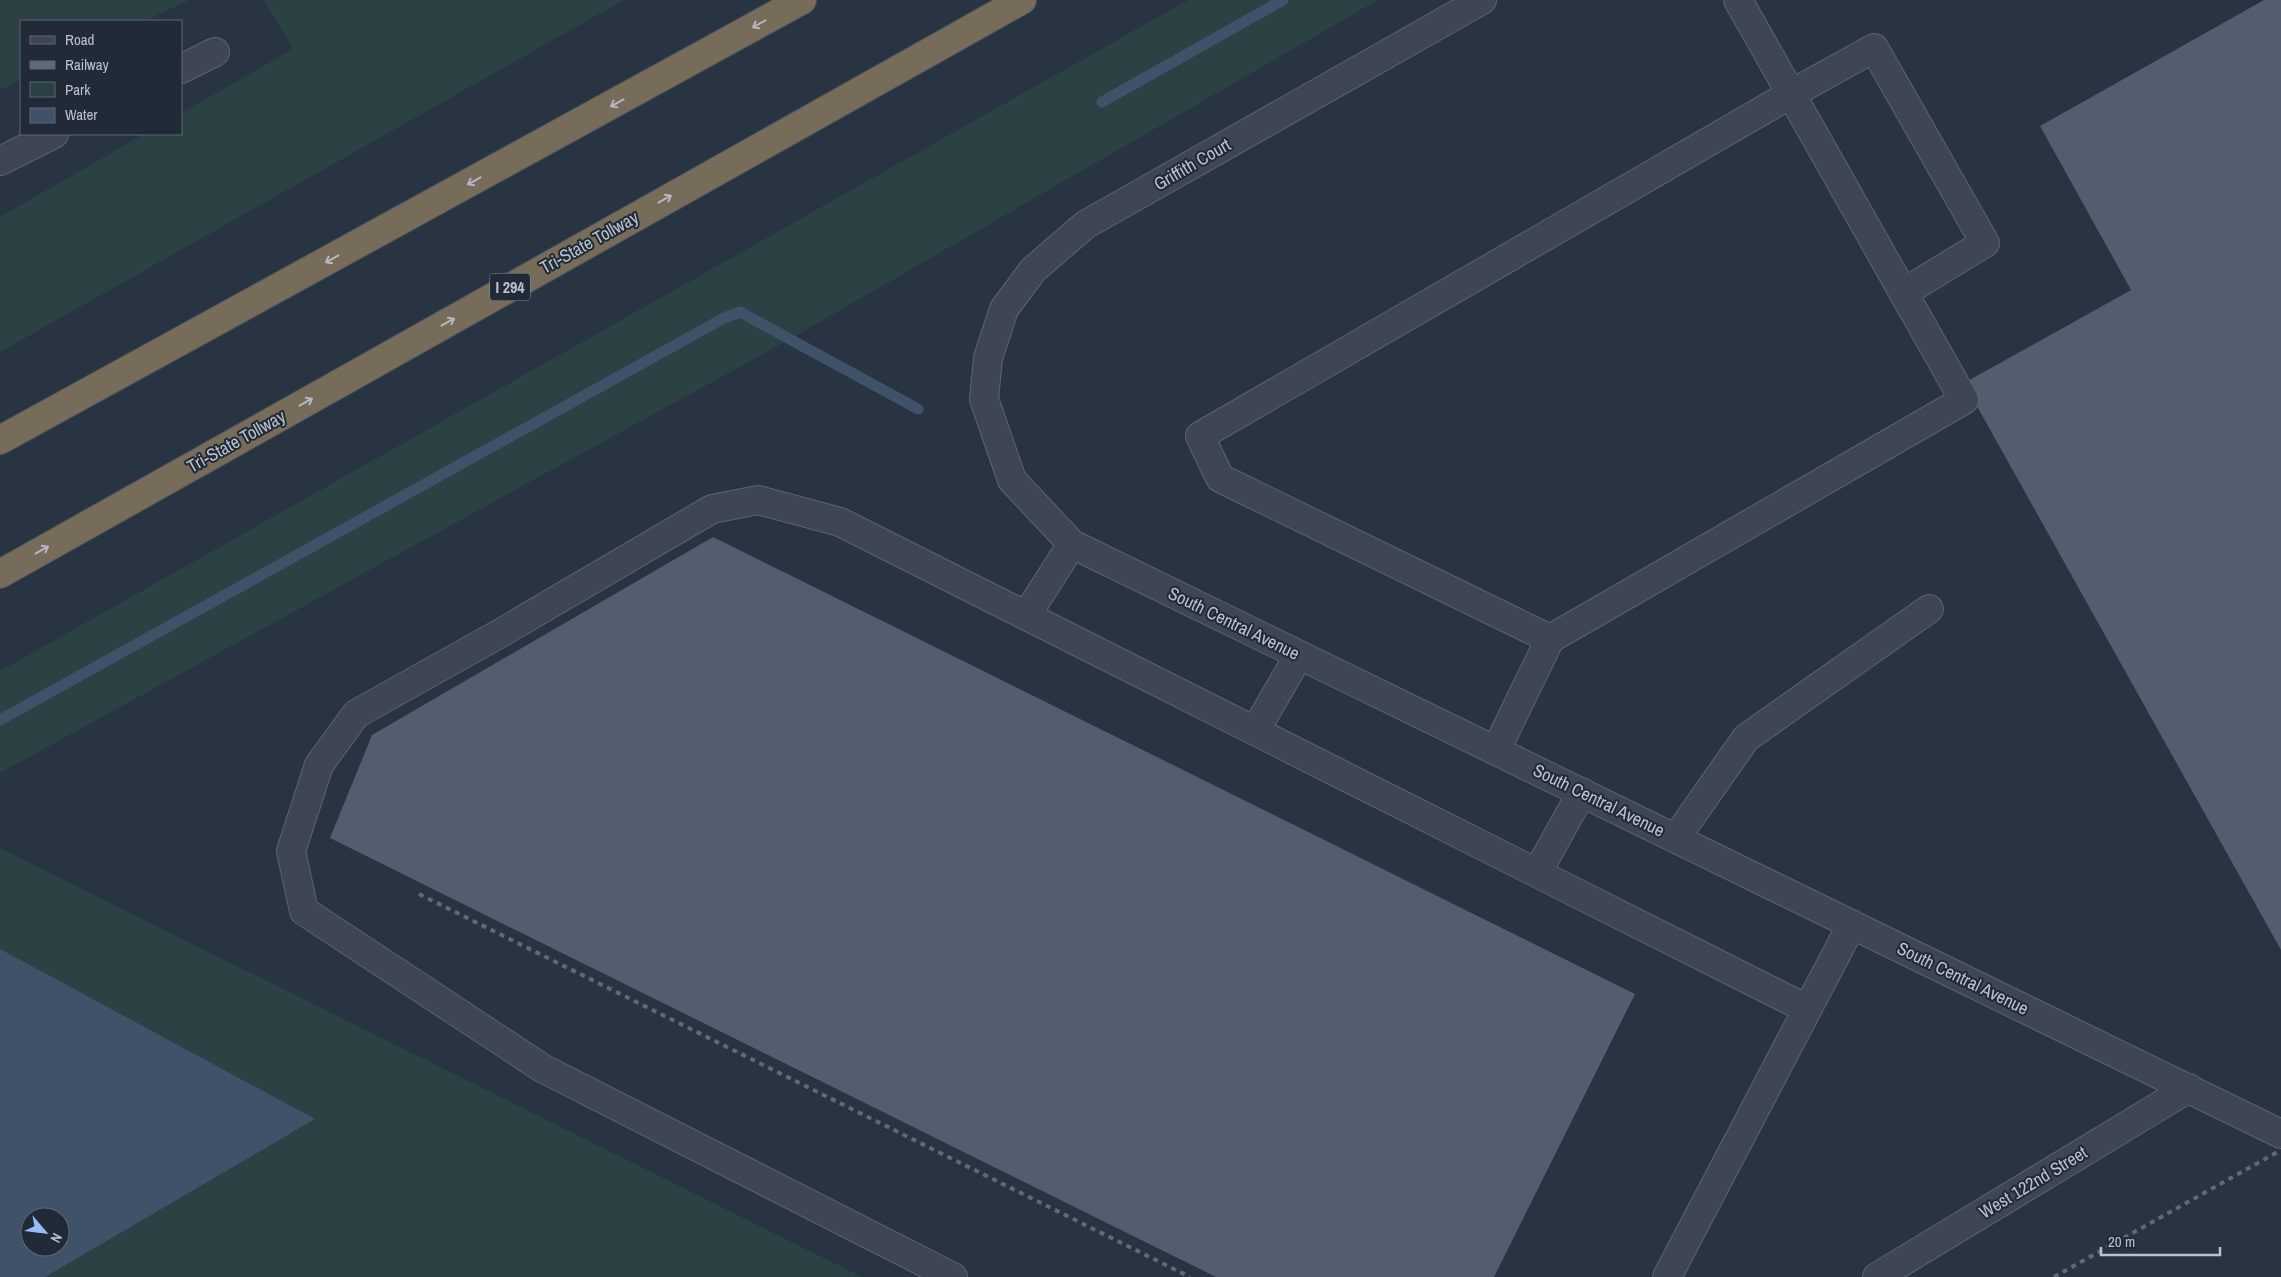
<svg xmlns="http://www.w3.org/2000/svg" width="2281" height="1277" font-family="'Archivo Narrow',sans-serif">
<rect width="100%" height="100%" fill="#293442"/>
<path fill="#2b4143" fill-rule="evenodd" d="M0,0H189L145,21H21V80L0,90Z
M264,0H624L0,352V217L144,134H181V113L293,49Z
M1188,0H1378L792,338L0,773V671Z
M0,848L862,1277H0ZM30,1217H60V1247H30Z"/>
<path fill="#3f526a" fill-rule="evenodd" d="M0,949L315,1119L45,1277H0ZM30,1217H60V1247H30Z"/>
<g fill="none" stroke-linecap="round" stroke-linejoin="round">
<path stroke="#3f526a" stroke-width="11" d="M1102,102L1283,0
M0,720L724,318L740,312L918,409"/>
</g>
<path fill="#525d6d" d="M2264,0H2281V950L1964,383L2131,290L2040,126Z
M713,537L1635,994L1494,1277H1216L330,838L372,735Z"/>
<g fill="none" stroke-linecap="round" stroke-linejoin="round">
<defs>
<path id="minor" d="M1482,0L1085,225L1033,270L1004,309L988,358L984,399L1012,480L1072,544L2281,1134
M181,69L215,52
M0,161L54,134
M1026,616L1072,544
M1550,639L1220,478L1200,436L1791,94L1874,48L1985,243L1903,293
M1255,731L1299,655
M1496,750L1550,639L1964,400L1738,0
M1676,838L1746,738L1929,609
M1537,873L1582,792
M953,1277L542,1068L304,911L291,851L319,765L356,714L499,634L712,509L758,500L840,522L1807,1009
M1667,1277L1852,924
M1877,1277L2189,1088"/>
<path id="highway" d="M0,440L802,0
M0,574L1022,0"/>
</defs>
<use href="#minor" stroke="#5b646f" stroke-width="30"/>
<use href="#highway" stroke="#47515c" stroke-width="30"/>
<use href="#minor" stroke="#3d4652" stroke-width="28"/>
<use href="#highway" stroke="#776b5a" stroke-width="28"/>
<path stroke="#5f6a79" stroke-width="4" stroke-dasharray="5 5" stroke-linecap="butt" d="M419,894L1190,1277
M2054,1277L2281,1150"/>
</g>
<defs><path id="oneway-shaft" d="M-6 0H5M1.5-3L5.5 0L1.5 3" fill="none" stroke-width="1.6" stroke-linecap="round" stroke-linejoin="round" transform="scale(1.25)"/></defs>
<g stroke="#b3b8c1">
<use href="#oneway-shaft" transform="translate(759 24) rotate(151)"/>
<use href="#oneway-shaft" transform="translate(617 103) rotate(151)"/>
<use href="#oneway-shaft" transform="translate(474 181) rotate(151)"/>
<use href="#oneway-shaft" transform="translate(665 199) rotate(-29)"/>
<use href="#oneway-shaft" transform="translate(332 259) rotate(151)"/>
<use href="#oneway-shaft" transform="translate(448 322) rotate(-29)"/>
<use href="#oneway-shaft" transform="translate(306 402) rotate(-29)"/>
<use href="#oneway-shaft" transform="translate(42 550) rotate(-29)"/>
</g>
<g text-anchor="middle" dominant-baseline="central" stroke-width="4" stroke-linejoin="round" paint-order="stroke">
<rect fill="#212b37" stroke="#8c949f" stroke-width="1" x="490" y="273.5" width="40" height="27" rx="4"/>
<g font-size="16" font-weight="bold" fill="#bac1cc">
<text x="510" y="287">I 294</text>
</g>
<g font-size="18" fill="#bac1cc" stroke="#212b37">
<text transform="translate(1192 164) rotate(-30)">Griffith Court</text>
<text transform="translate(589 242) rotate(-29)">Tri-State Tollway</text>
<text transform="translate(236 441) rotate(-29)">Tri-State Tollway</text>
<text transform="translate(1234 623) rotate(26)">South Central Avenue</text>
<text transform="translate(1599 800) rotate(26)">South Central Avenue</text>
<text transform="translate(1963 978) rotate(26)">South Central Avenue</text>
<text transform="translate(2033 1182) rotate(-31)">West 122nd Street</text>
</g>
</g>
<rect x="20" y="20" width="162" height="115" fill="#212b37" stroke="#5e6773"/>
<rect x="30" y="36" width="25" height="8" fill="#3d4652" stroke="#5e6773"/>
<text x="65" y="45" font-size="15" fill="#bac1cc">Road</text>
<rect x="30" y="61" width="25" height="8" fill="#5f6a79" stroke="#5e6773"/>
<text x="65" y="70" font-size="15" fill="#bac1cc">Railway</text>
<rect x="30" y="82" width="25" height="15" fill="#2b4143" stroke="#5e6773"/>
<text x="65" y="95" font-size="15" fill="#bac1cc">Park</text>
<rect x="30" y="108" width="25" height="15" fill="#3f526a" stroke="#5e6773"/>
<text x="65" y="120" font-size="15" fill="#bac1cc">Water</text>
<g transform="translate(45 1232) rotate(118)"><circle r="24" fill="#212b37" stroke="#5e6773"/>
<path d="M0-4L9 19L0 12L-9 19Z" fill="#97bcf4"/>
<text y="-8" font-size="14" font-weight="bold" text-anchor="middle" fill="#bac1cc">N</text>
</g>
<path d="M2101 1247v8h119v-8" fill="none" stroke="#bac1cc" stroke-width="2.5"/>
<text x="2108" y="1247" font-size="15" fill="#bac1cc" stroke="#212b37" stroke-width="4" paint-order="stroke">20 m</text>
</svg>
